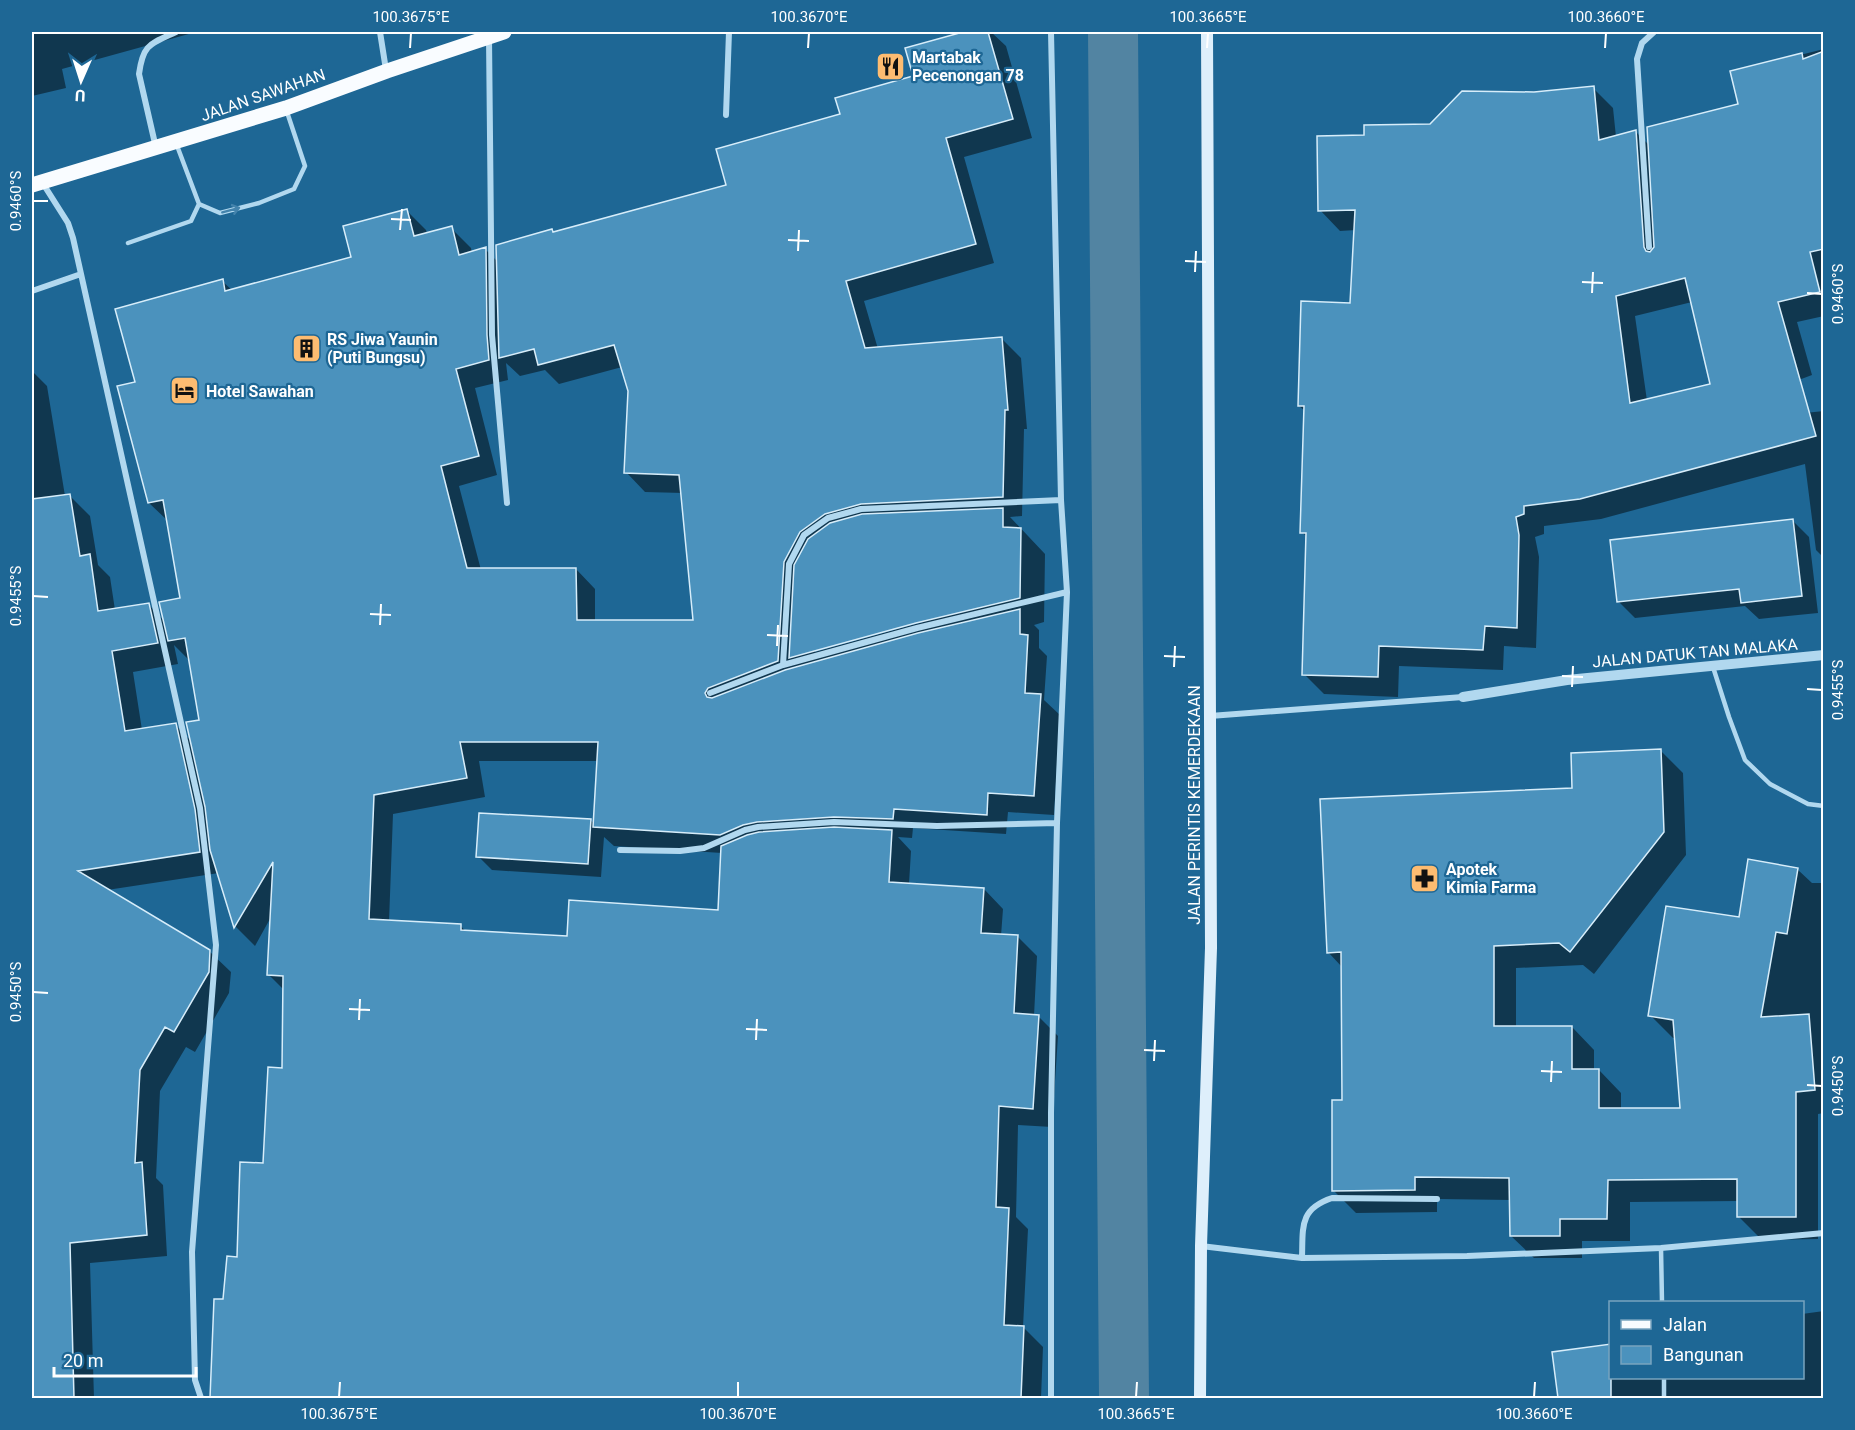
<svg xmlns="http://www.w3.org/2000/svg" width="1855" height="1430" font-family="Roboto,sans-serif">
<rect width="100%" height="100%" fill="#1e6795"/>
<path fill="#0007" fill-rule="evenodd" d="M32,32H196L62,69L66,88L32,96Z
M968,32H991L1006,46L1032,138L964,157L994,263L864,301L878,349L1001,338L1021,358L1027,429H1024L1022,516L1010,517L1045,554L1044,622L1034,625L1039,630V648L1047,656L1044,700L1060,715L1054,815L1008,812L1006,834L913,828L912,838L898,837L911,851L909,884L984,889L1003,909L1001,936L1018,937L1037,956L1034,1016H1038L1058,1036L1052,1127L1018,1125L1016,1217L1028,1229L1023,1327L1043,1347L1041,1398H212L215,1301H224L239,1259L265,1164L284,1069V990L268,974L271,917L255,946L236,927L219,873L107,890L209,951L231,972L229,993L195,1052L186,1047L160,1091L156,1178L163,1185L167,1256L90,1263L94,1398H32V371L47,386L65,496L69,495L90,516L98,565L110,577L115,610L149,605L165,622L182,599L168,521L149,503L137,383L222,281L232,290L353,258L407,211L426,230L427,234L451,228L471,248L472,253L485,249L498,262L554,233L728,186L842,115L915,77L907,49ZM506,363L520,376L545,370L559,384L622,367L629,390L626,472L645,492L683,493L695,621L595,622V589L576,569L481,570L459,486L497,475L475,388L508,380ZM922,620L923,622L815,652V649ZM174,645L189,660L201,721L192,742L175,725L142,730L133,672L178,664ZM479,761H598L595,824L590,820L478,856L492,870L601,877L604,837L614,846L722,853L719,912L568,938L466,932L461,926L389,922L393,814L485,797Z
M1824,49V316L1797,322L1812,375L1732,405L1692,302L1635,316L1651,429L1824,411V558L1816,550L1805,464L1601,519L1544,526V534L1535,537L1539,557L1536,648L1504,646L1503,670L1399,666L1398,697L1324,694L1304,674L1308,538L1302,532L1305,411L1299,406L1352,304L1356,230L1340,231L1320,210L1365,136L1431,126L1534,93L1593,88L1613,108L1616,137L1636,132L1649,145L1740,105L1732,72Z
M1793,521L1809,537L1818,613L1759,619L1745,606L1635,618L1618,601Z
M1660,750L1683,773L1686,855L1594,974L1583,965L1516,968V1027H1572L1594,1050V1070H1599L1621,1093V1109H1682L1676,1038H1673L1650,1015L1740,918L1797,869L1812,883H1824V1113L1818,1114V1239L1762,1240L1739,1217V1201L1630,1202V1241H1582V1258H1534L1511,1236V1200L1437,1199V1212L1356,1213L1333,1190L1343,1102L1342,967L1328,952L1574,790Z
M1824,1311V1398H1560L1554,1353L1610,1378H1802V1314Z"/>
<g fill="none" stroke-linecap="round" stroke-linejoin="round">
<path stroke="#5284a2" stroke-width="50" d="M1113,32L1124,1398"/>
</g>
<path fill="#4b92bd" stroke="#d7edfa" stroke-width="1.5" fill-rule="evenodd" d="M963,32H988L1013,119L946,138L976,244L846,281L865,348L1002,337L1008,410H1005L1003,497L861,504L825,514L800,532L784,562L778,661L708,688L705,693L707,697L712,698L785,670L918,633L1020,609V634L1028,635L1025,693L1041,694L1034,796L988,793L987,815L894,809L893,819L834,817L757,822L743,825L720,835L593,827L598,742H460L467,778L374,795L369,919L461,924V930L567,936L569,900L718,910L721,846L747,835L759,832L834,827L892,830L889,882L984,888L981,933L1018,935L1014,1013L1039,1015L1033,1109L999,1106L996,1207L1009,1208L1004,1325L1024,1326L1021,1398H210L214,1299H223L227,1256L237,1257L240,1162L263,1163L268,1067L282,1068L283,976L267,975L273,862L234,928L210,850L205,807L186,722L199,720L185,638L168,641L159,602L180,598L163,500L148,503L117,386L135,382L115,309L223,279L225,291L351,257L343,226L407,209L414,236L452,226L459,255L486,247L487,335L489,360L456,369L479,456L441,466L467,568H576L577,620H693L679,475L624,473L628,391L614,345L538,365L534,349L499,358L496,245L552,229L553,232L726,185L716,149L840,114L835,98L913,76L905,48Z
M1824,51V249L1810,252L1820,292L1778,302L1816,436L1580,499L1524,506V514L1516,517L1519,535L1517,628L1485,626L1483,650L1379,646L1378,677L1302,675L1306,533H1300L1304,406H1298L1301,301L1350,303L1355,210L1318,211L1317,136L1364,135V125L1430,124L1462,91L1534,92L1594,86L1599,140L1636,130L1644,247L1646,251L1650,252L1654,247L1647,127L1738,104L1730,71L1802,53L1803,59ZM1685,278L1710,384L1630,403L1616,296Z
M70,494L80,556L90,554L98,611L149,603L158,643L112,651L125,731L176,723L195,809L200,852L78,871L210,950L209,972L174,1032L165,1027L140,1070L135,1163L142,1162L147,1235L70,1243L74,1398H32V499Z
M1003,508V527L1021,528L1020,598L916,623L789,658L794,565L808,539L830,523L862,514Z
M1793,519L1802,596L1741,603L1739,589L1617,602L1610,540Z
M1661,749L1664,832L1570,952L1559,943L1494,946V1026H1572V1069H1599V1108H1680L1673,1020L1648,1016L1666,906L1739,917L1748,859L1798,868L1787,934L1776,932L1761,1017L1809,1014L1815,1090L1796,1092V1217H1737V1179L1608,1180L1607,1219H1560V1236H1510L1509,1178L1415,1177V1190L1332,1191V1100H1342L1341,952L1327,953L1320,799L1572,788L1571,753Z
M479,813L591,819L588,864L476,857Z
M1611,1344V1398H1558L1552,1352Z"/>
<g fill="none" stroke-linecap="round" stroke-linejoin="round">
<path stroke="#b1d8ef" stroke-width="4.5" d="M176,143L199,204L220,213L259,203L294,189L305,166L287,112
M128,243L191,221L199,204
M1713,667L1729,717L1745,760L1770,784L1808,804L1824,806
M1661,1248L1662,1302
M1664,1378V1398"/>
<path stroke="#b1d8ef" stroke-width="6" d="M380,32L386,70
M1051,32L1061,500L1067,592L1057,823L1051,1113V1398
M489,37L492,335L507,503
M726,115L729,32
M156,148L139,74C143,44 150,44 176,32
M42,182L68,223L73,238L200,808L216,945L192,1252L195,1380L201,1398
M1649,247L1637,59L1642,43L1654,32
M32,291L81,274
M783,665L789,564L804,535L828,518L861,509L1061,500
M710,693L783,665L917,628L1067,592
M1210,716L1463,697
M620,850L680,851L704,848L745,830L758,827L834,822L937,826L1057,823
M1201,1246L1302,1258L1467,1256L1661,1248L1824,1233
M1302,1258C1303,1227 1299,1209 1332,1198L1437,1199"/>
<path stroke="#b1d8ef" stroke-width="10" d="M1463,697L1567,680L1824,655"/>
<path stroke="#deeffb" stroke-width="12" d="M1200,1398L1201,1246L1211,948L1207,32"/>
<path stroke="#f9fcff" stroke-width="15" d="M32,185L286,108L387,71L504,32"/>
</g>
<defs><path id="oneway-shaft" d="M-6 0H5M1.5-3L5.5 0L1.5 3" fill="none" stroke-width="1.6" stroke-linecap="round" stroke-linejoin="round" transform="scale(1.5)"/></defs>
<use stroke="#4383ac" href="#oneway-shaft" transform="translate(231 210) rotate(-15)"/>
<path fill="none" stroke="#fff" stroke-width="2" d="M410,48L411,33M808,48L809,33M1207,48L1208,33M1605,48L1606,33M33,201H48M391,219L411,220M400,230L402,209M788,240L809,241M798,251L799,230M1185,261L1206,262M1195,272L1196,251M1582,282L1603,283M1592,293L1593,272M1807,293L1822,294M33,596L48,597M370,614L391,615M380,625L381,604M767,635L788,636M777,646L778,625M1164,656L1185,657M1174,667L1175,646M1562,676L1583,677M1572,687L1573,666M1807,689L1822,690M33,992L48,993M349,1009L370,1010M359,1020L360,999M746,1029L767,1030M756,1040L757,1019M1144,1050L1165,1051M1154,1061L1155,1040M1541,1071L1562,1072M1551,1082L1552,1061M1807,1085L1822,1086M339,1397L340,1382M738,1397V1382M1136,1397L1137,1382M1534,1397L1535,1382"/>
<defs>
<symbol id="restaurant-square" viewBox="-11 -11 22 22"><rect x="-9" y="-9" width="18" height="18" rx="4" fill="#fdbc71" stroke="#1e6795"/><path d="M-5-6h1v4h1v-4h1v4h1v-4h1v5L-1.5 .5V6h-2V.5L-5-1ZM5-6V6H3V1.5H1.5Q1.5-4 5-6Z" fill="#111"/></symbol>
<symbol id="building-square" viewBox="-11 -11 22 22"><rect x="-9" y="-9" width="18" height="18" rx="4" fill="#fdbc71" stroke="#1e6795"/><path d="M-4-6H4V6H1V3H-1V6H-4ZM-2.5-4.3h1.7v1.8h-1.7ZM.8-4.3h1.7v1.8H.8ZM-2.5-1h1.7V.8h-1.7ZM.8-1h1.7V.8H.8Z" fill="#111"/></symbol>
<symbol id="hotel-square" viewBox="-11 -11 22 22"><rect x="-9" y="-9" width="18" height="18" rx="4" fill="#fdbc71" stroke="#1e6795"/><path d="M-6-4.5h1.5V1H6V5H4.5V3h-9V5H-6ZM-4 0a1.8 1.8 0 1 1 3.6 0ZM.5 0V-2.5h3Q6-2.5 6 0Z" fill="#111"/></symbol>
<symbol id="pharmacy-square" viewBox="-11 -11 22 22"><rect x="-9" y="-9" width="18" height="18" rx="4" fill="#fdbc71" stroke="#1e6795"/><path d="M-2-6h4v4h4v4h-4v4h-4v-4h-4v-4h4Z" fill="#111"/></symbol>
</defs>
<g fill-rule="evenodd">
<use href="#restaurant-square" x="874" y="50" width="33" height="33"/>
<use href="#building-square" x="290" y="332" width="33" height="33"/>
<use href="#hotel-square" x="168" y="374" width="33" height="33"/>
<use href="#pharmacy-square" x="1408" y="862" width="33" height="33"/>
</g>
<g text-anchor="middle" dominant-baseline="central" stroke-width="4.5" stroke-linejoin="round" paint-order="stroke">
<g font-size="16" font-weight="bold" fill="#fff" stroke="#1e6795" text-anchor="start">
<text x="912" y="57">Martabak<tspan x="912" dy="18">Pecenongan 78</tspan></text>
<text x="327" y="339">RS Jiwa Yaunin<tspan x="327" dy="18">(Puti Bungsu)</tspan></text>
<text x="206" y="391">Hotel Sawahan</text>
<text x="1446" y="869">Apotek<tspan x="1446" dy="18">Kimia Farma</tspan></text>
</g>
<g font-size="16" fill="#fff" stroke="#1e6795">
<text transform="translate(263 95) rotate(-19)">JALAN SAWAHAN</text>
<text transform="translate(1695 653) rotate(-5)">JALAN DATUK TAN MALAKA</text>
<text transform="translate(1194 805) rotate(-90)">JALAN PERINTIS KEMERDEKAAN</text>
</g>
</g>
<rect width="1855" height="1430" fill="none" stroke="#1e6795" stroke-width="66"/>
<rect x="1609" y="1301" width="195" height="78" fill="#1e6795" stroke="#78a4bf" stroke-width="1.5"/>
<rect x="1621" y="1320" width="30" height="9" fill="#f9fcff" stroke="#78a4bf" stroke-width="1.5"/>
<text x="1663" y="1331" font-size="18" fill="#ffffff">Jalan</text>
<rect x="1621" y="1346" width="30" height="18" fill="#4b92bd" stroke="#78a4bf" stroke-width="1.5"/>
<text x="1663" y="1361" font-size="18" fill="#ffffff">Bangunan</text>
<g transform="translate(81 81) rotate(183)" stroke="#1e6795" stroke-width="4.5" paint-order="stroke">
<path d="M0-4.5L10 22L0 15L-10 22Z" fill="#ffffff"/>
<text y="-9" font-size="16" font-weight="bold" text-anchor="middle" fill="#ffffff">U</text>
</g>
<path d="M54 1367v9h142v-9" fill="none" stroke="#ffffff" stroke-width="3"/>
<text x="63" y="1367" font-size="18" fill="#ffffff" stroke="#1e6795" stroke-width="4.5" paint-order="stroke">20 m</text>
<rect x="33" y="33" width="1789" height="1364" fill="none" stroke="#fff" stroke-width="2"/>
<g font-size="15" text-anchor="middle" fill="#fff">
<text x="411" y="22">100.3675°E</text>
<text x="809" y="22">100.3670°E</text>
<text x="1208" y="22">100.3665°E</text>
<text x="1606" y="22">100.3660°E</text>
<text transform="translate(16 201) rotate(-90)" y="5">0.9460°S</text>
<text transform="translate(1838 294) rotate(-90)" y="5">0.9460°S</text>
<text transform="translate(16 596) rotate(-90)" y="5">0.9455°S</text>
<text transform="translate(1838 690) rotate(-90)" y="5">0.9455°S</text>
<text transform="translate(16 992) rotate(-90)" y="5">0.9450°S</text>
<text transform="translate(1838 1086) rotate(-90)" y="5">0.9450°S</text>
<text x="339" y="1419">100.3675°E</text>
<text x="738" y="1419">100.3670°E</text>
<text x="1136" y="1419">100.3665°E</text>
<text x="1534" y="1419">100.3660°E</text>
</g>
</svg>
